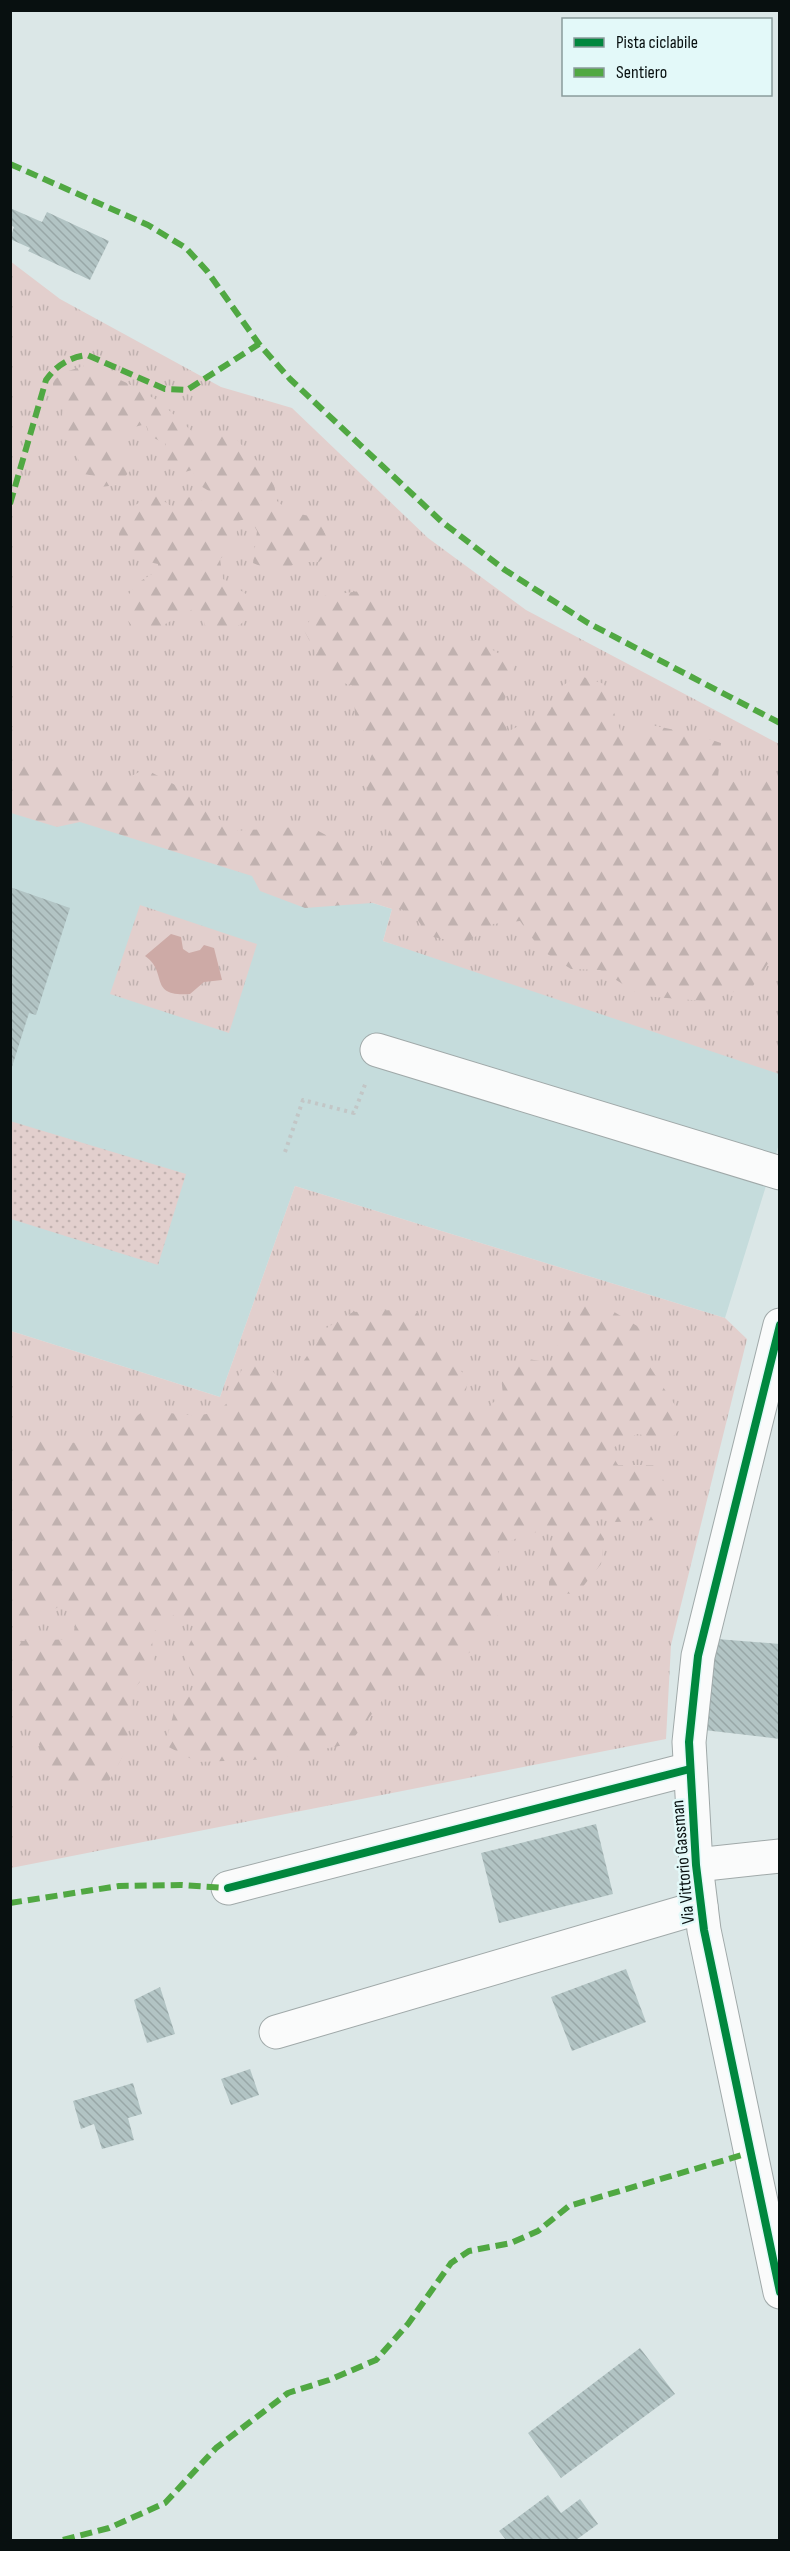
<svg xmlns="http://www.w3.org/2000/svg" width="790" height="2551" font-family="'Sofia Sans Condensed',sans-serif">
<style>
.built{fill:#c5dcdc}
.grass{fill:url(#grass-tufts)}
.forest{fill:url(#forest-firs)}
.garden{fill:url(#garden-dots)}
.water{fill:#cdaaa6}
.building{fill:url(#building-back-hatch)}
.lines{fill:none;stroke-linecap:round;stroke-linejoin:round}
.minor-casing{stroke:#a0a9a9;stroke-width:35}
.path{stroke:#c2c6c6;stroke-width:4;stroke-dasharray:3 4.5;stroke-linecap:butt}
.minor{stroke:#fafbfb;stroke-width:33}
.quiet{stroke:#50a842;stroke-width:6;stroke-dasharray:12 6;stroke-linecap:butt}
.cycleway-casing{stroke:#e3f9f9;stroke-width:11}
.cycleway{stroke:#00873e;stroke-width:8}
.labels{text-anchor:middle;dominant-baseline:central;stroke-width:5;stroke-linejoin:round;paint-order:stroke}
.street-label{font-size:18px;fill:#081010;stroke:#e3f9f9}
</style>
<defs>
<pattern id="grass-tufts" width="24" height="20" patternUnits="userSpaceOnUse" patternTransform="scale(1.5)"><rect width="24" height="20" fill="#e2cfcd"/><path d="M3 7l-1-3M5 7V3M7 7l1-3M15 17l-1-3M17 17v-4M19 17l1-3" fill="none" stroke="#c0b1af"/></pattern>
<pattern id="forest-firs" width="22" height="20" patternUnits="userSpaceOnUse" patternTransform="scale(1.5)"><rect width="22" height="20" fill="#e2cfcd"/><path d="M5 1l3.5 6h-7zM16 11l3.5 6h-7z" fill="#c0b1af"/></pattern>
<pattern id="garden-dots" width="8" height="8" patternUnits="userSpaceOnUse" patternTransform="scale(1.5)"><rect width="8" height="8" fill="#e2cfcd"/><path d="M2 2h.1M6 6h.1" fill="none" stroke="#c0b1af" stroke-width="1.8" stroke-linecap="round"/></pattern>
<pattern id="building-back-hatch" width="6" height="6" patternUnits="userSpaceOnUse" patternTransform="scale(1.5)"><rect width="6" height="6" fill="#b2c4c4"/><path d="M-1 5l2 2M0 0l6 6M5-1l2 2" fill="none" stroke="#98a7a7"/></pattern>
</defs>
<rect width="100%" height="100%" fill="#dbe7e7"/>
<polygon class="built" points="10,790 392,909 383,941 779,1064 779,1144 725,1318 295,1186 220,1397 11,1331"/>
<g class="grass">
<polygon points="10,261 60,299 221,387 292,408 428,538 526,610 779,744 779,1074 383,941 392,909 11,790"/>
<polygon points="140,905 257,944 229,1033 110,994"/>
<polygon points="295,1186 725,1318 747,1339 671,1645 666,1739 11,1868 11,1331 220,1397"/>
</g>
<g class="forest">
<path d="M87,365L127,383L160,402L197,436L216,434L237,440L273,478L277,501L290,512L319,518L331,549L319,562H298L279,573L253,563L257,531L250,518L238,521L235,546L220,559L223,579L246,594V620L226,635L206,628L199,606L154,630L132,626L122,612C129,589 136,582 158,571V564L132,558L119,545C118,512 128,507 156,495L172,507L189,497L203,501L209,491L199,485L192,470C176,475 171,472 161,458L166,444L150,436L146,424L115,432L109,444L121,453L130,471L118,485L100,487L95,476L84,474L78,461L77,445L62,435L61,420L65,402L53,395V381L65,372Z"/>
<polygon points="367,590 410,631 436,645 477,640 515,664 504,702 507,732 550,710 558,689 578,675 604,684 624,741 651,725 694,734 721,743 718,778 740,783 774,777 780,783 779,962 769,962 753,986 704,1001 642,996 600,970 571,969 541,950 520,921 493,924 465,944 429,936 414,915 385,902 305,908 260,891 252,876 80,822 57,827 11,813 11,727 15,728 28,768 55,765 78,777 120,782 145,769 179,787 234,831 309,826 382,865 394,813 376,811 363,779 375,746 355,719 354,686 329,679 304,630 324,596"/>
<path d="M576,1302L611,1310L642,1329L648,1364L686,1422L670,1440L637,1434L609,1450L618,1465H653L669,1488L658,1520L616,1522L588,1513L604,1539L601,1564L577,1594L549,1593V1560L556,1527L521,1536L498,1548L503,1607L479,1646L431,1678L397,1681L349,1744L274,1759L197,1762L165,1745L174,1712L197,1687L184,1655L198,1627L176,1613L151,1634L155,1664L133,1690L126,1750L108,1783L53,1785L27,1710L11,1704V1658L22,1641L73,1639L78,1602L58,1607L30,1625L11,1615V1440L81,1443L109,1438L147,1408C170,1413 202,1422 223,1407C238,1396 237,1353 260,1362C270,1365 279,1380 287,1386L325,1329L353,1312L414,1309L468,1380L462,1410L481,1412L503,1395L500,1366L528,1359L564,1365L557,1344Z"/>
</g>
<polygon class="garden" points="10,1121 186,1174 158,1265 11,1219"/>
<path class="water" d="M171,934L181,937L183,949L189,953L200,950L204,945L214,948L222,980L204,982L190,994C147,997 169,972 145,956Z"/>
<g class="building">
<polygon points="10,208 42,222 47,212 109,241 90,280 28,251 30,248 10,239 14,227 10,225"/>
<polygon points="10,887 70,908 36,1015 29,1013 11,1070"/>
<polygon points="717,1639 780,1644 780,1739 704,1730"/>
<polygon points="596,1824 613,1894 499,1923 481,1853"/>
<polygon points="626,1969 646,2022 572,2051 551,1997"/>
<polygon points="160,1987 175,2034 147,2043 134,2000"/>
<polygon points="250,2069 259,2095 231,2105 221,2079"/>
<polygon points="133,2083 142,2114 128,2118 134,2140 102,2149 94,2124 81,2129 73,2101"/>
<polygon points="640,2348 675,2394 561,2478 528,2433"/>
<polygon points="548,2495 561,2513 580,2499 598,2524 576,2540 506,2540 499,2531"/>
</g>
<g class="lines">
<g class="minor-casing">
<g id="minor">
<polyline points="377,1050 780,1173"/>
<polyline points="780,1325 698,1656 689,1742 696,1865 704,1930 780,2292"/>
<polyline points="696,1865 780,1856"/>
<polyline points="228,1888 690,1769"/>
<polyline points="276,2032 701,1907"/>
</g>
</g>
<polyline class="path" points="285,1152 303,1100 354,1113 366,1082"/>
<use href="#minor" class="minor"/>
<g class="quiet">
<polyline points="10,164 148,225 186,248 207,271 259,344 290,379 442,522 505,570 588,623 780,723"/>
<path d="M10,504L46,380C56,366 69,357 87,355L165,389L187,390L259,344"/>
<polyline points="10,1903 119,1886 181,1885 228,1888"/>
<polyline points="63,2540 109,2528 165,2503 216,2448 288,2393 329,2380 376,2360 408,2324 451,2263 469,2251 511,2243 538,2231 569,2206 749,2153"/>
</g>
<g class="cycleway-casing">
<g id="cycleway">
<polyline points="780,1325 698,1656 689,1742 696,1865 704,1930 780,2292"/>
<polyline points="228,1888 690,1769"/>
</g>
</g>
<use href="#cycleway" class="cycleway"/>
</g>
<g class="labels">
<g class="street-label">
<text transform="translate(683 1862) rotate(-95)">Via Vittorio Gassman</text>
</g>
</g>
<rect width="790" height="2551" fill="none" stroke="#081010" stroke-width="24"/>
<rect x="562" y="18" width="210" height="78" fill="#e3f9f9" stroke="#8b9c9c" stroke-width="1.5"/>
<rect x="574" y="38" width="30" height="9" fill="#00873e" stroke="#8b9c9c" stroke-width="1.5"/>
<text x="616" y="48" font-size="18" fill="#081010">Pista ciclabile</text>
<rect x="574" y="68" width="30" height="9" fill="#50a842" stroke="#8b9c9c" stroke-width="1.5"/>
<text x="616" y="78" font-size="18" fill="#081010">Sentiero</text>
</svg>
